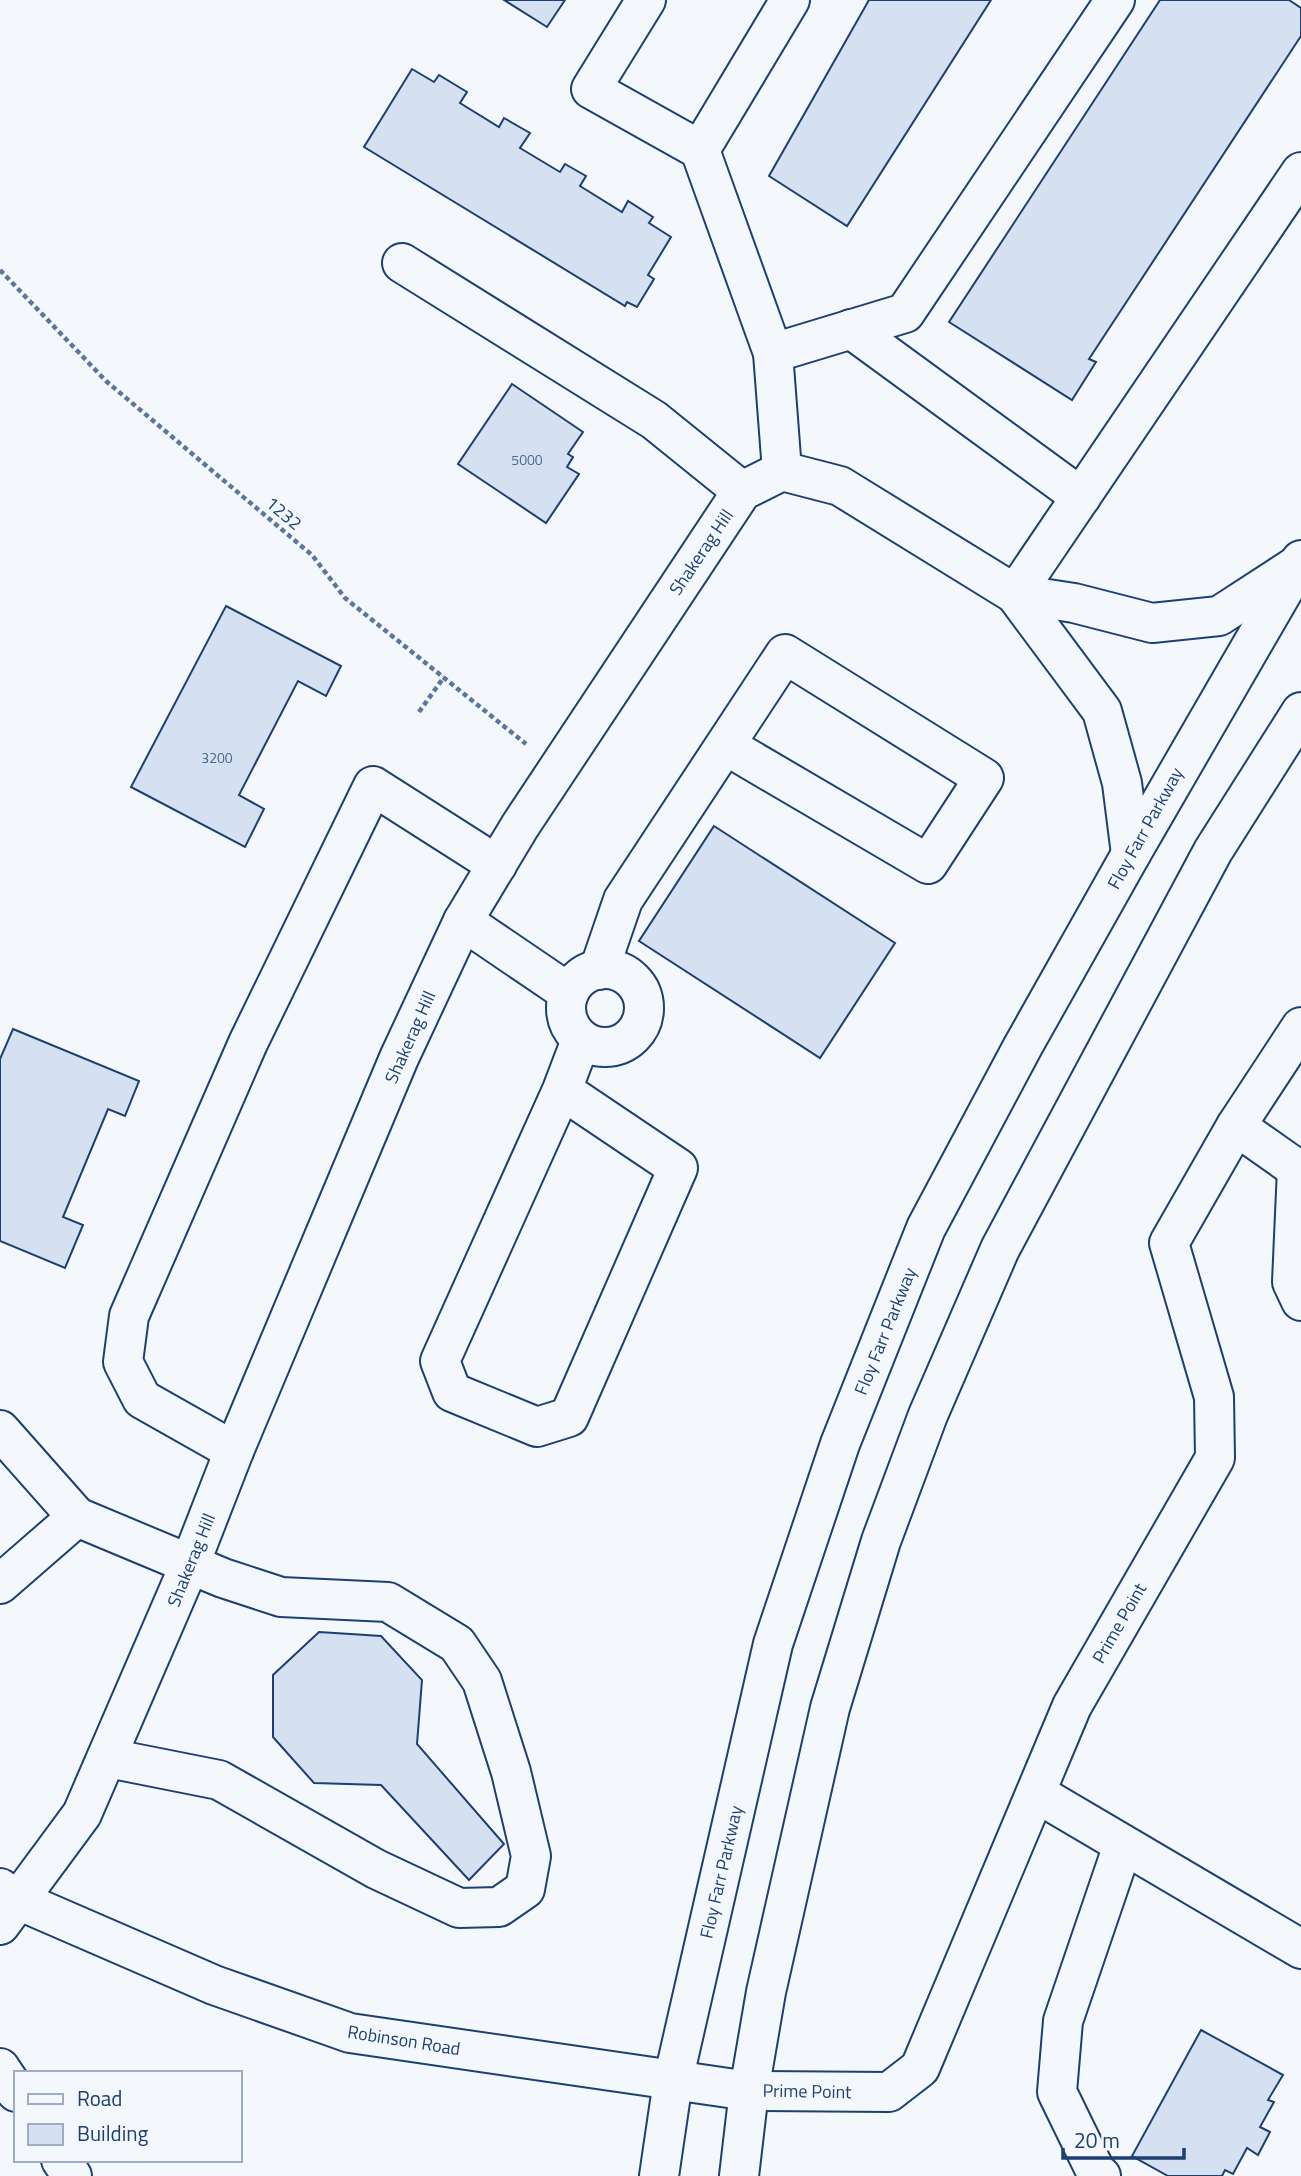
<svg xmlns="http://www.w3.org/2000/svg" width="1301" height="2176" font-family="'Titillium Web',sans-serif">
<style>
.building{fill:#d5e0f0;stroke:#1d3f73;stroke-width:2}
.lines{fill:none;stroke-linecap:round;stroke-linejoin:round}
.minor-casing{stroke:#1d3f73;stroke-width:42}
.major-casing{stroke:#1d3f73;stroke-width:42}
.path{stroke:#5e769c;stroke-width:4.5;stroke-dasharray:5 3.5;stroke-linecap:butt}
.minor{stroke:#f4f7fb;stroke-width:38}
.major{stroke:#f4f7fb;stroke-width:38}
.labels{text-anchor:middle;dominant-baseline:central;stroke-width:5;stroke-linejoin:round;paint-order:stroke}
.number-label{font-size:14px;fill:#4b6792}
.street-label{font-size:18px;fill:#1d3f73;stroke:#f4f7fb}
</style>
<rect width="100%" height="100%" fill="#f4f7fb"/>
<g class="building">
<polygon points="504,0 565,0 547,27"/>
<polygon points="869,0 991,0 847,226 769,176"/>
<polygon points="1160,0 1289,0 1301,8 1301,36 1089,359 1096,362 1072,400 949,322"/>
<polygon points="412,69 434,82 439,75 467,92 460,103 499,127 504,118 530,133 520,148 560,172 565,164 586,176 580,186 622,212 628,201 653,217 649,223 671,237 648,275 654,279 637,307 627,302 625,306 364,147"/>
<polygon points="512,384 583,432 568,454 573,457 567,467 579,474 546,523 458,464"/>
<polygon points="226,606 341,666 326,696 298,681 239,795 264,809 245,847 131,787"/>
<polygon points="714,826 895,943 820,1058 639,941"/>
<polygon points="13,1029 139,1081 125,1116 108,1109 63,1217 83,1225 65,1268 0,1241 0,1059"/>
<polygon points="319,1632 381,1636 422,1680 417,1744 504,1844 469,1880 381,1785 314,1783 273,1737 273,1675"/>
<polygon points="1201,2030 1283,2075 1268,2100 1274,2102 1260,2127 1270,2132 1258,2155 1247,2148 1233,2174 1225,2170 1222,2176 1168,2176 1132,2156"/>
</g>
<g class="lines">
<g class="minor-casing">
<g id="minor">
<polyline points="646,0 591,89 700,150 773,353"/>
<polyline points="700,150 790,0"/>
<polyline points="402,263 654,420 742,491"/>
<polyline points="851,329 1081,497"/>
<polyline points="782,471 773,353 905,313 1115,0"/>
<polyline points="1015,594 1301,172"/>
<polyline points="1015,594 1074,603 1152,623 1219,616 1299,564"/>
<polyline points="463,921 569,993"/>
<circle cx="605" cy="1008" r="39"/>
<polyline points="599,970 623,900 785,654 984,778 928,864 725,745"/>
<polyline points="562,1090 678,1168 569,1417 537,1427 452,1392 440,1361 562,1090 581,1040"/>
<polyline points="1236,1126 1297,1169 1301,1167"/>
<polyline points="1297,1169 1292,1282 1301,1301"/>
<polyline points="0,1430 77,1517 223,1578 281,1597 388,1602 457,1644 482,1681 511,1772 531,1856 525,1889 499,1907 459,1908 376,1869 219,1780 108,1758"/>
<polyline points="234,1451 142,1399 123,1362 129,1316 248,1043 373,786 497,865"/>
<polyline points="0,1584 77,1517"/>
<polyline points="1036,1793 1301,1949"/>
<polyline points="0,1888 18,1900 214,1985 350,2033 749,2091 889,2092 920,2068 1072,1706 1215,1458 1214,1397 1169,1243 1236,1126 1301,1027"/>
<polyline points="0,1925 82,1814 190,1564 234,1451 399,1058 463,921 520,826 742,491 782,471 840,486 1015,594 1102,711 1122,783 1131,854"/>
<polyline points="0,2068 16,2092"/>
<polyline points="61,2160 72,2176"/>
<polyline points="1101,2176 1096,2172 1057,2092 1063,2021 1123,1845"/>
</g>
</g>
<g class="major-casing">
<g id="major">
<polyline points="659,2176 673,2081 773,1644 840,1444 926,1228 1023,1046 1131,854 1301,560"/>
<polyline points="739,2176 749,2091 766,1992 830,1708 881,1541 928,1415 1000,1249 1213,851 1301,712"/>
</g>
</g>
<g class="path">
<polyline points="0,270 106,381 312,555 345,598 526,744"/>
<polyline points="419,712 444,677"/>
</g>
<use href="#minor" class="minor"/>
<use href="#major" class="major"/>
</g>
<g class="labels">
<g class="number-label">
<text x="527" y="459">5000</text>
<text x="217" y="757">3200</text>
</g>
<g class="street-label">
<text transform="translate(284 513) rotate(40)">1232</text>
<text transform="translate(701 552) rotate(-56)">Shakerag Hill</text>
<text transform="translate(1145 828) rotate(-61)">Floy Farr Parkway</text>
<text transform="translate(410 1037) rotate(-66)">Shakerag Hill</text>
<text transform="translate(885 1331) rotate(-68)">Floy Farr Parkway</text>
<text transform="translate(191 1560) rotate(-68)">Shakerag Hill</text>
<text transform="translate(1119 1623) rotate(-60)">Prime Point</text>
<text transform="translate(721 1872) rotate(-77)">Floy Farr Parkway</text>
<text transform="translate(404 2040) rotate(9)">Robinson Road</text>
<text transform="translate(807 2091) rotate(1)">Prime Point</text>
</g>
</g>
<rect x="14" y="2071" width="228" height="91" fill="#f4f7fb" stroke="#9eadc5" stroke-width="2"/>
<rect x="28" y="2094" width="35" height="10" fill="#f4f7fb" stroke="#9eadc5" stroke-width="2"/>
<text x="77" y="2106" font-size="21" fill="#1d3f73">Road</text>
<rect x="28" y="2124" width="35" height="21" fill="#d5e0f0" stroke="#9eadc5" stroke-width="2"/>
<text x="77" y="2141" font-size="21" fill="#1d3f73">Building</text>
<path d="M1063 2148v10h121v-10" fill="none" stroke="#1d3f73" stroke-width="3.5"/>
<text x="1074" y="2148" font-size="21" fill="#1d3f73" stroke="#f4f7fb" stroke-width="5" paint-order="stroke">20 m</text>
</svg>
